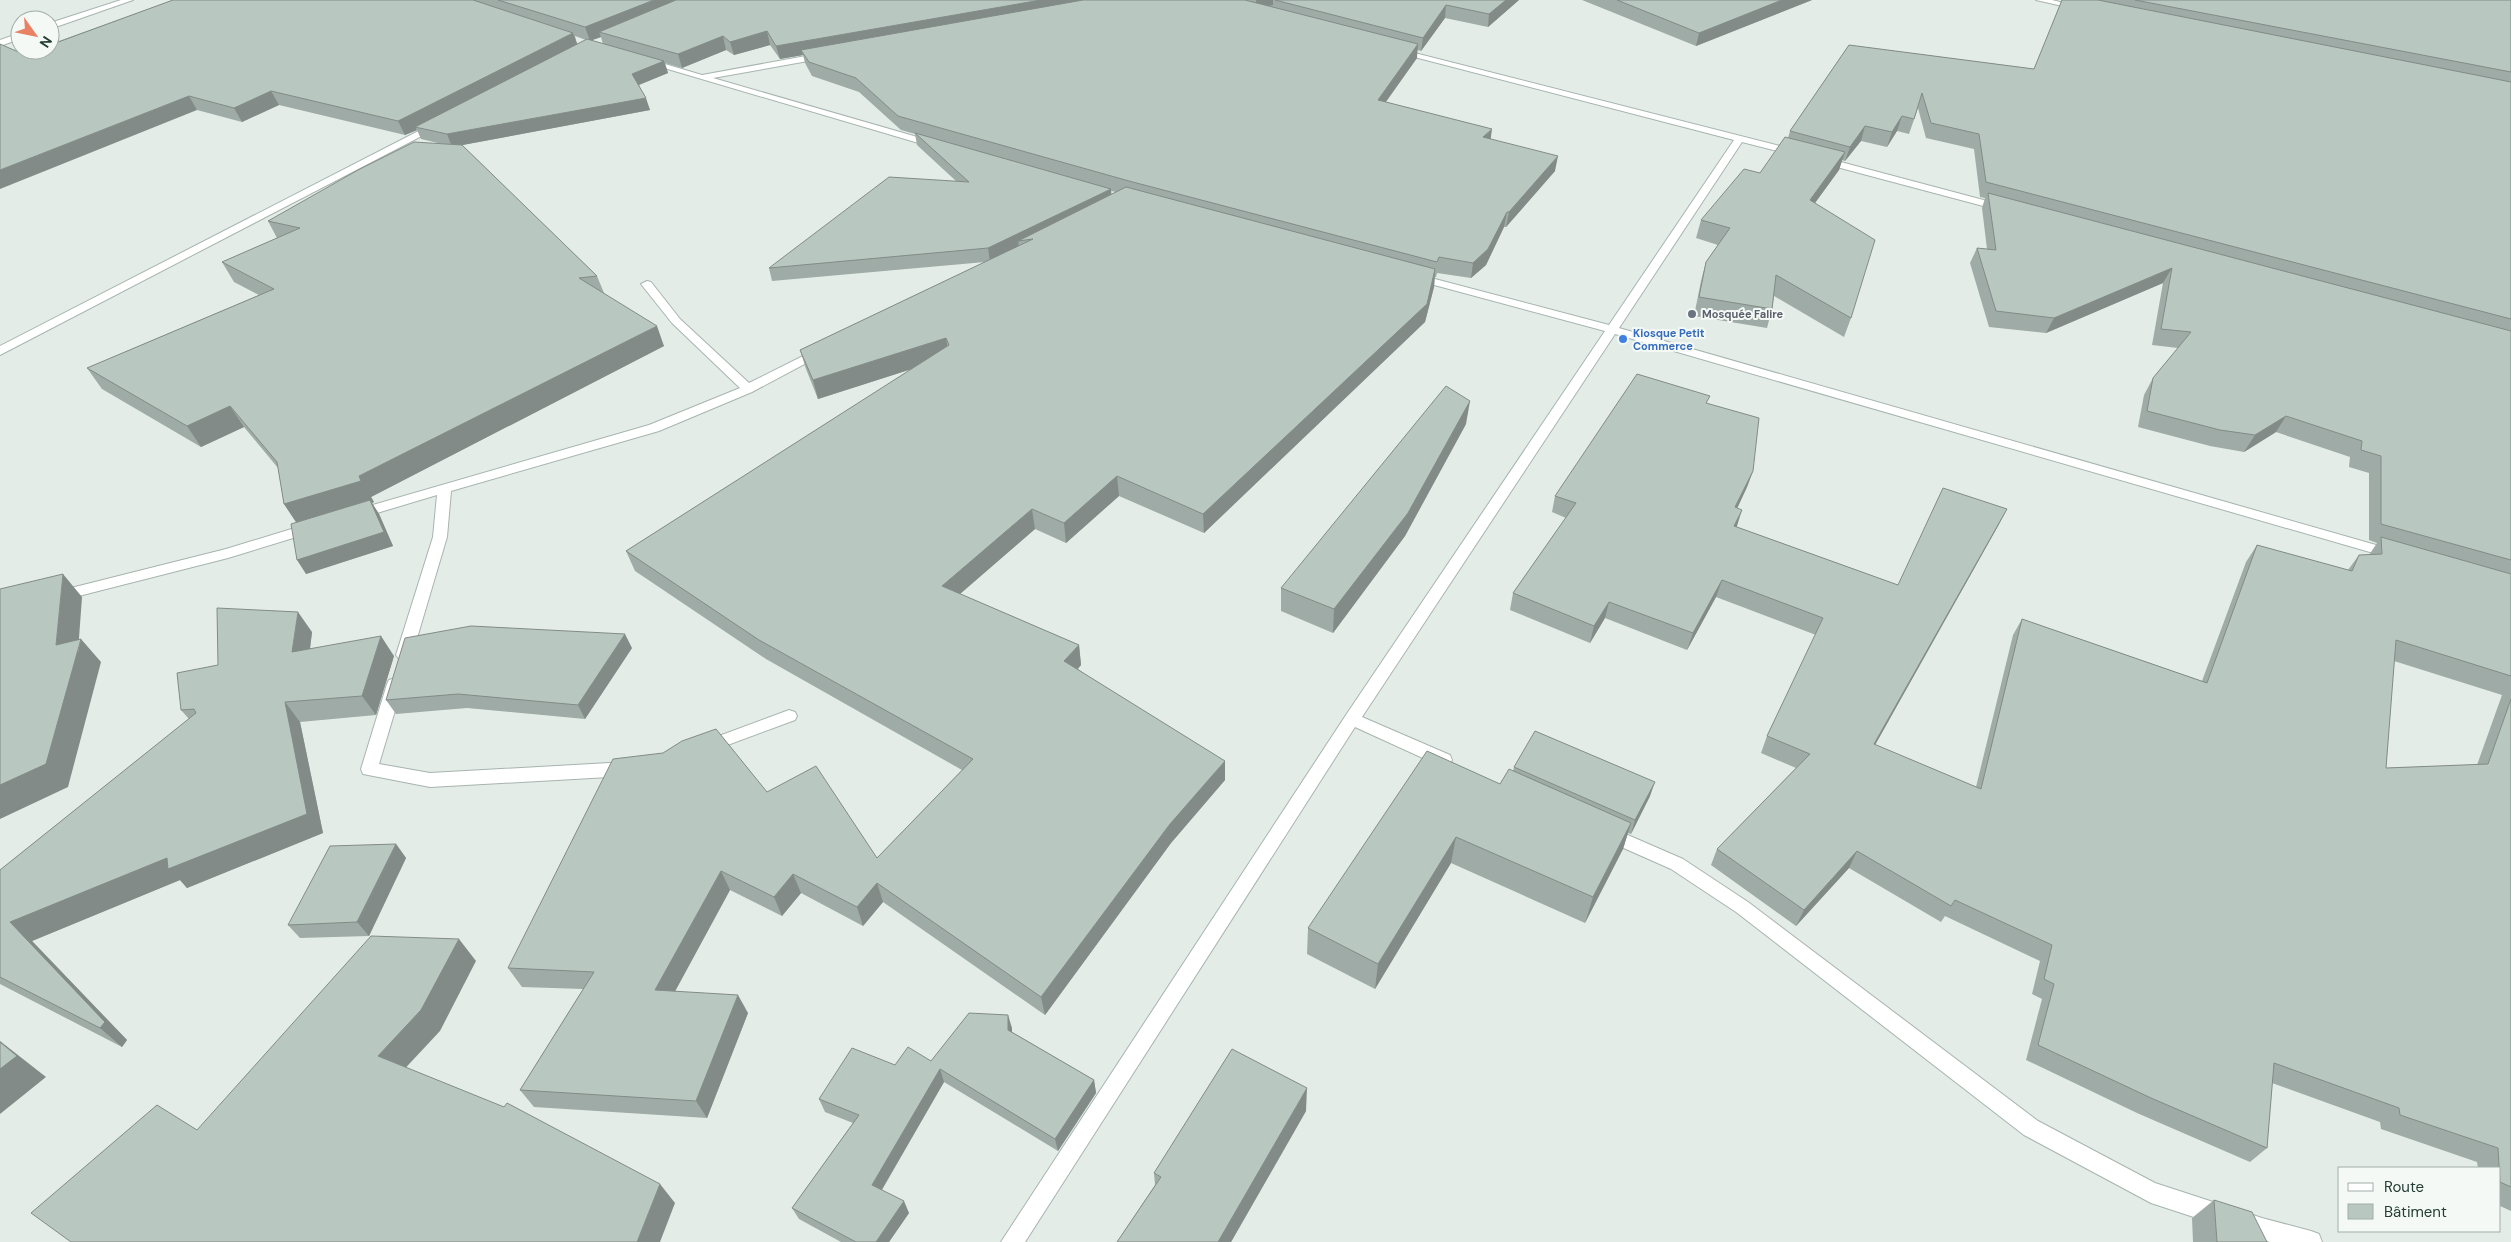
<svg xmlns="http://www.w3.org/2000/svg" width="2511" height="1242" font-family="'DM Sans',sans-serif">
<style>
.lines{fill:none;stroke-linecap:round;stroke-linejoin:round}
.minor-casing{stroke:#a7b4af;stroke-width:2}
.minor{fill:#fff;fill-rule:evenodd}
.wall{fill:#9faba6;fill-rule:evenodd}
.shaded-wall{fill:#828b87}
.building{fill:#b9c7c1;stroke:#828b87}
.worship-dot{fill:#6b7280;stroke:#f4f9f6;stroke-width:2}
.shop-dot{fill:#3f7fe0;stroke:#f4f9f6;stroke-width:2}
.labels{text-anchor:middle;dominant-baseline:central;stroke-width:4;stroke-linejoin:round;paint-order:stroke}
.far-worship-label{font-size:11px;font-weight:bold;fill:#5b616d;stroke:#f4f9f6;text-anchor:start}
.far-shop-label{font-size:11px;font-weight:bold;fill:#366cbe;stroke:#f4f9f6;text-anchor:start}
</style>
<rect width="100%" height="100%" fill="#e4ece8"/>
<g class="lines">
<g class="minor-casing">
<g id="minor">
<polygon points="121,0 133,0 50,29 50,23"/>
<polygon points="2036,0 2052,0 2084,8 2080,10"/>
<polygon points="20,33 20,39 0,46 0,40"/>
<polygon points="1395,48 1800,151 1802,153 1797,156 1742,142 1619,328 2397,551 2399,554 2392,559 2387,557 1615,334 1362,717 1450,755 1452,760 1450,765 1444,766 1438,765 1355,727 1025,1242 1001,1242 1346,715 1605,331 1412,279 1410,277 1416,274 1609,325 1734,140 1395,52"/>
<polygon points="822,53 825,54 825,58 713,78 938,143 938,147 932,147 644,62 648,59 702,75"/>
<polygon points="436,122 441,125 439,127 0,355 0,346"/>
<polygon points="1822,157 2006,206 2007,208 2002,211 1818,162 1818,158"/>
<polygon points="647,281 651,282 680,319 749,383 817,349 821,348 827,352 752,392 659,431 451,491 447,537 412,655 409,659 399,659 396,655 433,537 437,495 357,519 352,517 350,514 352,511 649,425 740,388 672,323 641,284"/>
<polygon points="311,523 316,525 318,528 316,531 228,558 59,601 52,596 59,591 226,549"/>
<polygon points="395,678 401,680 403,684 379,764 430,773 627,762 633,764 635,769 633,774 627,776 430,787 363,774 361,769 387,684 389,680"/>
<polygon points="789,710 795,712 797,716 795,720 706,753 700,751 698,747 700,743"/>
<polygon points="1607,826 1683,859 1748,902 2038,1121 2155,1183 2262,1218 2311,1231 2319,1234 2322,1242 2270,1242 2151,1203 2024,1135 1736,912 1671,869 1601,838 1598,833 1601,828"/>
</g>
</g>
<use href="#minor" class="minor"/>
</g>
<g class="wall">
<path d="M173,0H1519L1488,27L1445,18L1421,51L1417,50V58L1386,102L1491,139L1555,171L1506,227H1504L1486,265L1471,278L1437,273L1436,277H1435L1434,287L1425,322L1204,533L1119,496L1066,543L1035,529L960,594L1079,645L1081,665L1078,669L1225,780L1171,843L1045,1015L883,902L863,926L801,893L782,916L730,890L675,991L748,1013L707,1118L534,1107L520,1090L583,989L522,987L508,968L767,792L877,858L962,770L766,659L635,571L626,551L912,369L818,399L806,369L800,350L985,262L772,281L769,268L956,181L917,145L915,134L901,130L859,92L812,76L805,63L803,55L780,59L770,45L734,55L726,50L682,68L665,63L668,73L639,85L650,110L462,145L597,276L604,293L664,346L371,497L374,502L372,503L379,514L393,546L306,574L296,522L284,504L278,468L244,427L201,447L102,389L87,368L259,295L234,282L222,262L277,238L268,221L438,143L421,139L417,130L405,135L279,105L242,122L197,110L23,54ZM575,36L586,40L577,44ZM601,37L603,44L591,40ZM1111,191L1116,192L1111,194Z"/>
<polygon points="1582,0 1812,0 1696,46"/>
<path d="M2062,0H2511V1211L2500,1206V1168H2478L2477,1162L2381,1129L2380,1122L2272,1083L2267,1148L2250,1162L2137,1113L2026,1060L2042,999L2032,994L2040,961L1945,916L1941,922L1849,868L1796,926L1711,865L1717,849L1796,768L1761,753L1767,736L1816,635L1716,597L1687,650L1605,618L1590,643L1510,610L1513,593L1566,518L1552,512L1555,496L1708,404L1753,471L1747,487L1737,508V527L1898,585L2007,509L1998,526L1875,745L1976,787L2013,635L2022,619L2202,681L2246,562L2257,545L2348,570L2359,555H2369L2377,543L2369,540V473L2349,467L2350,457L2276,432L2244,452L2210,446L2138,427L2144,395L2153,378L2178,348L2152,345L2163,283L2046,333L1989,327L1970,263L1977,248L1987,249L1982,208L1985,198L1980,197L1974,149L1926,138L1918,108L1909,134L1897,131L1887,147L1861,141L1845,161L1842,160L1839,170L1815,203L1851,318L1844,337L1774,296L1772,309L1767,328L1694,316L1701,281L1706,262L1718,245L1696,238L1701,220L1760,173L1788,138L1790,131L1849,45L2034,69ZM2394,661L2502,695L2477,765L2386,768Z"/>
<polygon points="1466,424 1405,536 1333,633 1281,611 1281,588"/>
<polygon points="312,632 310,649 394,656 376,715 300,722 323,833 187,888 180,880 32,941 127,1040 122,1047 0,984 0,870 189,719 181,710 218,665"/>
<polygon points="632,648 585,719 467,708 396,714 386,700"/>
<polygon points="1514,767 1650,796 1631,834 1628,833 1623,849 1585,923 1451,863 1375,989 1307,954 1308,928 1500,784 1513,771"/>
<polygon points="396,844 406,858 369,936 300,938 288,925"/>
<polygon points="1012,1028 1012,1032 1094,1080 1096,1093 1058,1151 944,1082 882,1190 909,1213 889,1242 841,1242 799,1219 792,1208 853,1123 825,1112 819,1099 931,1061"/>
<polygon points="1306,1111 1231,1242 1117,1242 1155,1185 1154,1173"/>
<polygon points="2214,1200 2267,1242 2193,1242 2192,1218"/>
</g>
<g class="shaded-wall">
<polygon points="654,0 690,0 599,32 601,37 590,41 585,27"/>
<polygon points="1041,0 1118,0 801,50 803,55 780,59 776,46"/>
<polygon points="1256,0 1273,0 1273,5 1256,8"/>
<polygon points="1506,0 1519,0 1488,27 1489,14"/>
<polygon points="1782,0 1812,0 1696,46 1699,33"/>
<polygon points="1446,5 1445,18 1421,51 1423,38"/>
<polygon points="767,31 770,45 734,55 730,42"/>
<polygon points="573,33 578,46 415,127 417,130 405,135 398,121"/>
<polygon points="723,36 726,50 682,68 678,54"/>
<polygon points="1418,44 1417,58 1377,114 1378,100"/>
<polygon points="664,61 668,73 636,86 632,74"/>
<polygon points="271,91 279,105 242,122 234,108"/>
<polygon points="189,96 197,110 0,189 0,170"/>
<polygon points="646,98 650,110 452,147 447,134"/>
<polygon points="1902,116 1897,131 1887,147 1892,132"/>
<polygon points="1865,126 1861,141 1845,161 1850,147"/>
<polygon points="1492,129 1490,144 1483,137"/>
<polygon points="1845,152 1839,170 1804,218 1810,200"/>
<polygon points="1558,156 1555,171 1506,227 1509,212"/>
<polygon points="1111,189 1112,201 1033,239 1018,241 1019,248 990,262 988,248"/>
<polygon points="1507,212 1504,227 1486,265 1471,278 1473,263"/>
<polygon points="2172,268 2163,283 2046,333 2054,318"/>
<polygon points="1435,269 1434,287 1425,322 1204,533 1203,514"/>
<polygon points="657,326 664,346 371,497 374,502 372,503 379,514 393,546 306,574 297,560 298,525 284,504 359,476"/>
<polygon points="946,338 949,357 818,399 813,380"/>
<polygon points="1470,401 1466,424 1405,536 1333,633 1334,609"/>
<polygon points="230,406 244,427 201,447 187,426"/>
<polygon points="2286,416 2276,432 2244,452 2255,435"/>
<polygon points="1753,471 1747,487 1730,524 1735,507"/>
<polygon points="1117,476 1119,496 1066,543 1064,523"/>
<polygon points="1032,509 1035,529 946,606 942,586"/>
<polygon points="2007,509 1998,526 1866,761 1874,744"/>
<polygon points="1742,510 1737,526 1729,543 1734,526"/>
<polygon points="63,574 82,597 78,652 81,639 101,662 68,787 0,819 0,785 56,645"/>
<polygon points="1722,580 1716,597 1687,650 1693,633"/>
<polygon points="1609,602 1605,618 1590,643 1594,626"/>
<polygon points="298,612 312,632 307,672 292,652"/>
<polygon points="625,634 632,648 585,719 578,705"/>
<polygon points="381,636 394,656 376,715 362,696"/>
<polygon points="1079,645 1081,665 1067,680 1064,661"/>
<polygon points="285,702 300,722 323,833 187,888 180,880 32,941 127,1040 122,1047 100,1028 10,922"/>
<polygon points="1225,761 1225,780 1171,843 1045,1015 1041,997 1170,824"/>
<polygon points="1655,782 1650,796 1631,834 1635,820"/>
<polygon points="1631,823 1623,849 1585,923 1593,897"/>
<polygon points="1456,837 1451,863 1375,989 1378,964"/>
<polygon points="396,844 406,858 369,936 357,922"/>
<polygon points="1857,851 1849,868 1796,926 1804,910"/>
<polygon points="721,871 730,890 666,1008 655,990"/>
<polygon points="793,874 801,893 782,916 774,897"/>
<polygon points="877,883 883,902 863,926 857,907"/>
<polygon points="459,939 476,961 440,1031 397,1077 378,1056"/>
<polygon points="738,995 748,1013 707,1118 696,1101"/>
<polygon points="1008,1015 1012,1028 1012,1043 1008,1030"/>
<polygon points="0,1041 46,1077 0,1114"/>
<polygon points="940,1069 944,1082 878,1196 872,1185"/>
<polygon points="1094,1080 1096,1093 1058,1151 1055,1139"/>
<polygon points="1307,1088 1306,1111 1231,1242 1218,1242"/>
<polygon points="660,1184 675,1203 660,1242 637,1242"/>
<polygon points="904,1201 909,1213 889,1242 876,1242"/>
</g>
<g class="building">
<polygon points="173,0 473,0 573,33 398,121 271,91 234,108 189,96 0,170 0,44 23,54 35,50 50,50 50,45"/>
<polygon points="498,0 654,0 585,27"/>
<polygon points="676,0 1041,0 776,46 767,31 730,42 723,36 678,54 599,32"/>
<polygon points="1083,0 1245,0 1418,44 1378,100 1492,129 1483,137 1558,156 1509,212 1507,212 1488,249 1473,263 1439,257 1437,262 1129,181 898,116 856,78 809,62 801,50"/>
<polygon points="1275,0 1506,0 1489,14 1446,5 1423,38"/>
<polygon points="1617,0 1782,0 1699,33"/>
<polygon points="2062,0 2098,0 2511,82 2511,319 1986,182 1979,134 1931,123 1922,93 1914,119 1902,116 1892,132 1865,126 1850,147 1790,131 1849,45 2034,69"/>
<polygon points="2135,0 2511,0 2511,72"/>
<polygon points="587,39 664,61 632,74 646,98 447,134 415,127"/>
<polygon points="915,133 1111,189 988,248 769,268 889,177 969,182"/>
<polygon points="1785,137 1845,152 1810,200 1875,240 1851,318 1776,275 1772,309 1699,297 1706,262 1730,228 1701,220 1744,169 1760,173"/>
<polygon points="414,142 462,145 597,276 579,278 657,326 359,476 361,481 284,504 277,462 230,406 187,426 87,368 274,289 222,262 300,228 268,221 358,170"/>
<polygon points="1126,187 1435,269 1427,304 1203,514 1117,476 1064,523 1032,509 942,586 1079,645 1064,661 1225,761 1170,824 1041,997 877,883 857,907 793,874 774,897 721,871 655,990 738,995 696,1101 520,1090 594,972 508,968 613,759 663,753 682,741 716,729 767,792 816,766 877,858 973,759 759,640 626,551 949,345 946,338 813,380 800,350 1033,239 1018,241"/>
<polygon points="1988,193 2511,331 2511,560 2381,524 2381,456 2361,450 2362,441 2286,416 2255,435 2220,430 2147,411 2153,378 2191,332 2161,329 2172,268 2054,318 1996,311 1977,248 1996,250"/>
<polygon points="1637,374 1710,396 1706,403 1759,418 1753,471 1735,507 1742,510 1734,526 1898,585 1943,488 2007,509 1874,744 1981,789 2022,619 2207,683 2257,545 2352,571 2359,555 2382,554 2381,537 2511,574 2511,676 2396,640 2386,768 2488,764 2511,699 2511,1187 2500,1182 2498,1148 2400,1115 2399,1108 2274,1063 2267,1148 2151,1098 2038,1045 2054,984 2044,979 2052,945 1955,900 1951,906 1857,851 1804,910 1717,849 1810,754 1767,736 1823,618 1722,580 1693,633 1609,602 1594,626 1513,593 1576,503 1555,496"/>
<polygon points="1446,386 1470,401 1408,513 1334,609 1281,588"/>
<polygon points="370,500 384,532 297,560 291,524"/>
<polygon points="63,574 56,645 81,639 46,764 0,785 0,589"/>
<polygon points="217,608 298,612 292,652 381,636 362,696 285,702 307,814 168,869 167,858 10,922 105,1022 100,1028 0,977 0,870 196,713 194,709 181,710 177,673 218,665"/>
<polygon points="471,626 625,634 578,705 458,694 386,700 405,638"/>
<polygon points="1535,731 1655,782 1635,820 1514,767"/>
<polygon points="1427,751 1500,784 1509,769 1631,823 1593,897 1456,837 1378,964 1308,928"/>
<polygon points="396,844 357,922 288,925 330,846"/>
<polygon points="371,936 459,939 421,1010 378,1056 504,1107 507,1103 660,1184 637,1242 71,1242 31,1213 157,1105 197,1130"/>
<polygon points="969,1013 1008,1015 1008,1030 1094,1080 1055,1139 940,1069 872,1185 904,1201 876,1242 856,1242 792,1208 859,1115 819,1099 852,1048 895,1065 908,1047 931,1061"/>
<polygon points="0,1042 17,1056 0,1069"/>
<polygon points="1232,1049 1307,1088 1218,1242 1117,1242 1161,1177 1154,1173"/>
<polygon points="2214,1200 2252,1212 2267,1242 2217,1242"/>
</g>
<circle class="worship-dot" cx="1692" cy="314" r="5"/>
<circle class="shop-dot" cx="1623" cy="339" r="5"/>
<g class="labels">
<g class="far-worship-label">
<text x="1702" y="314">Mosquée Falire</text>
</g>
<g class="far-shop-label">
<text x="1633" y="333">Kiosque Petit<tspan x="1633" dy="13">Commerce</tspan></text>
</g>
</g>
<rect x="2338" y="1167" width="162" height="65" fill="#f4f9f6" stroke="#a1aea9"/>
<rect x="2348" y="1183" width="25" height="8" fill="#ffffff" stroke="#a1aea9"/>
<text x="2384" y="1192" font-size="15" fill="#243d35">Route</text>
<rect x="2348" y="1204" width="25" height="15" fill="#b9c7c1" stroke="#a1aea9"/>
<text x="2384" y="1217" font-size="15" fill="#243d35">Bâtiment</text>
<g transform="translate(35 35) rotate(123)"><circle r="24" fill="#f4f9f6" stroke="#a1aea9"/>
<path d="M0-4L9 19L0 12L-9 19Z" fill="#e98265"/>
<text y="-8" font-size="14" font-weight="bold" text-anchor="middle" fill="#243d35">N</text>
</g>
</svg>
